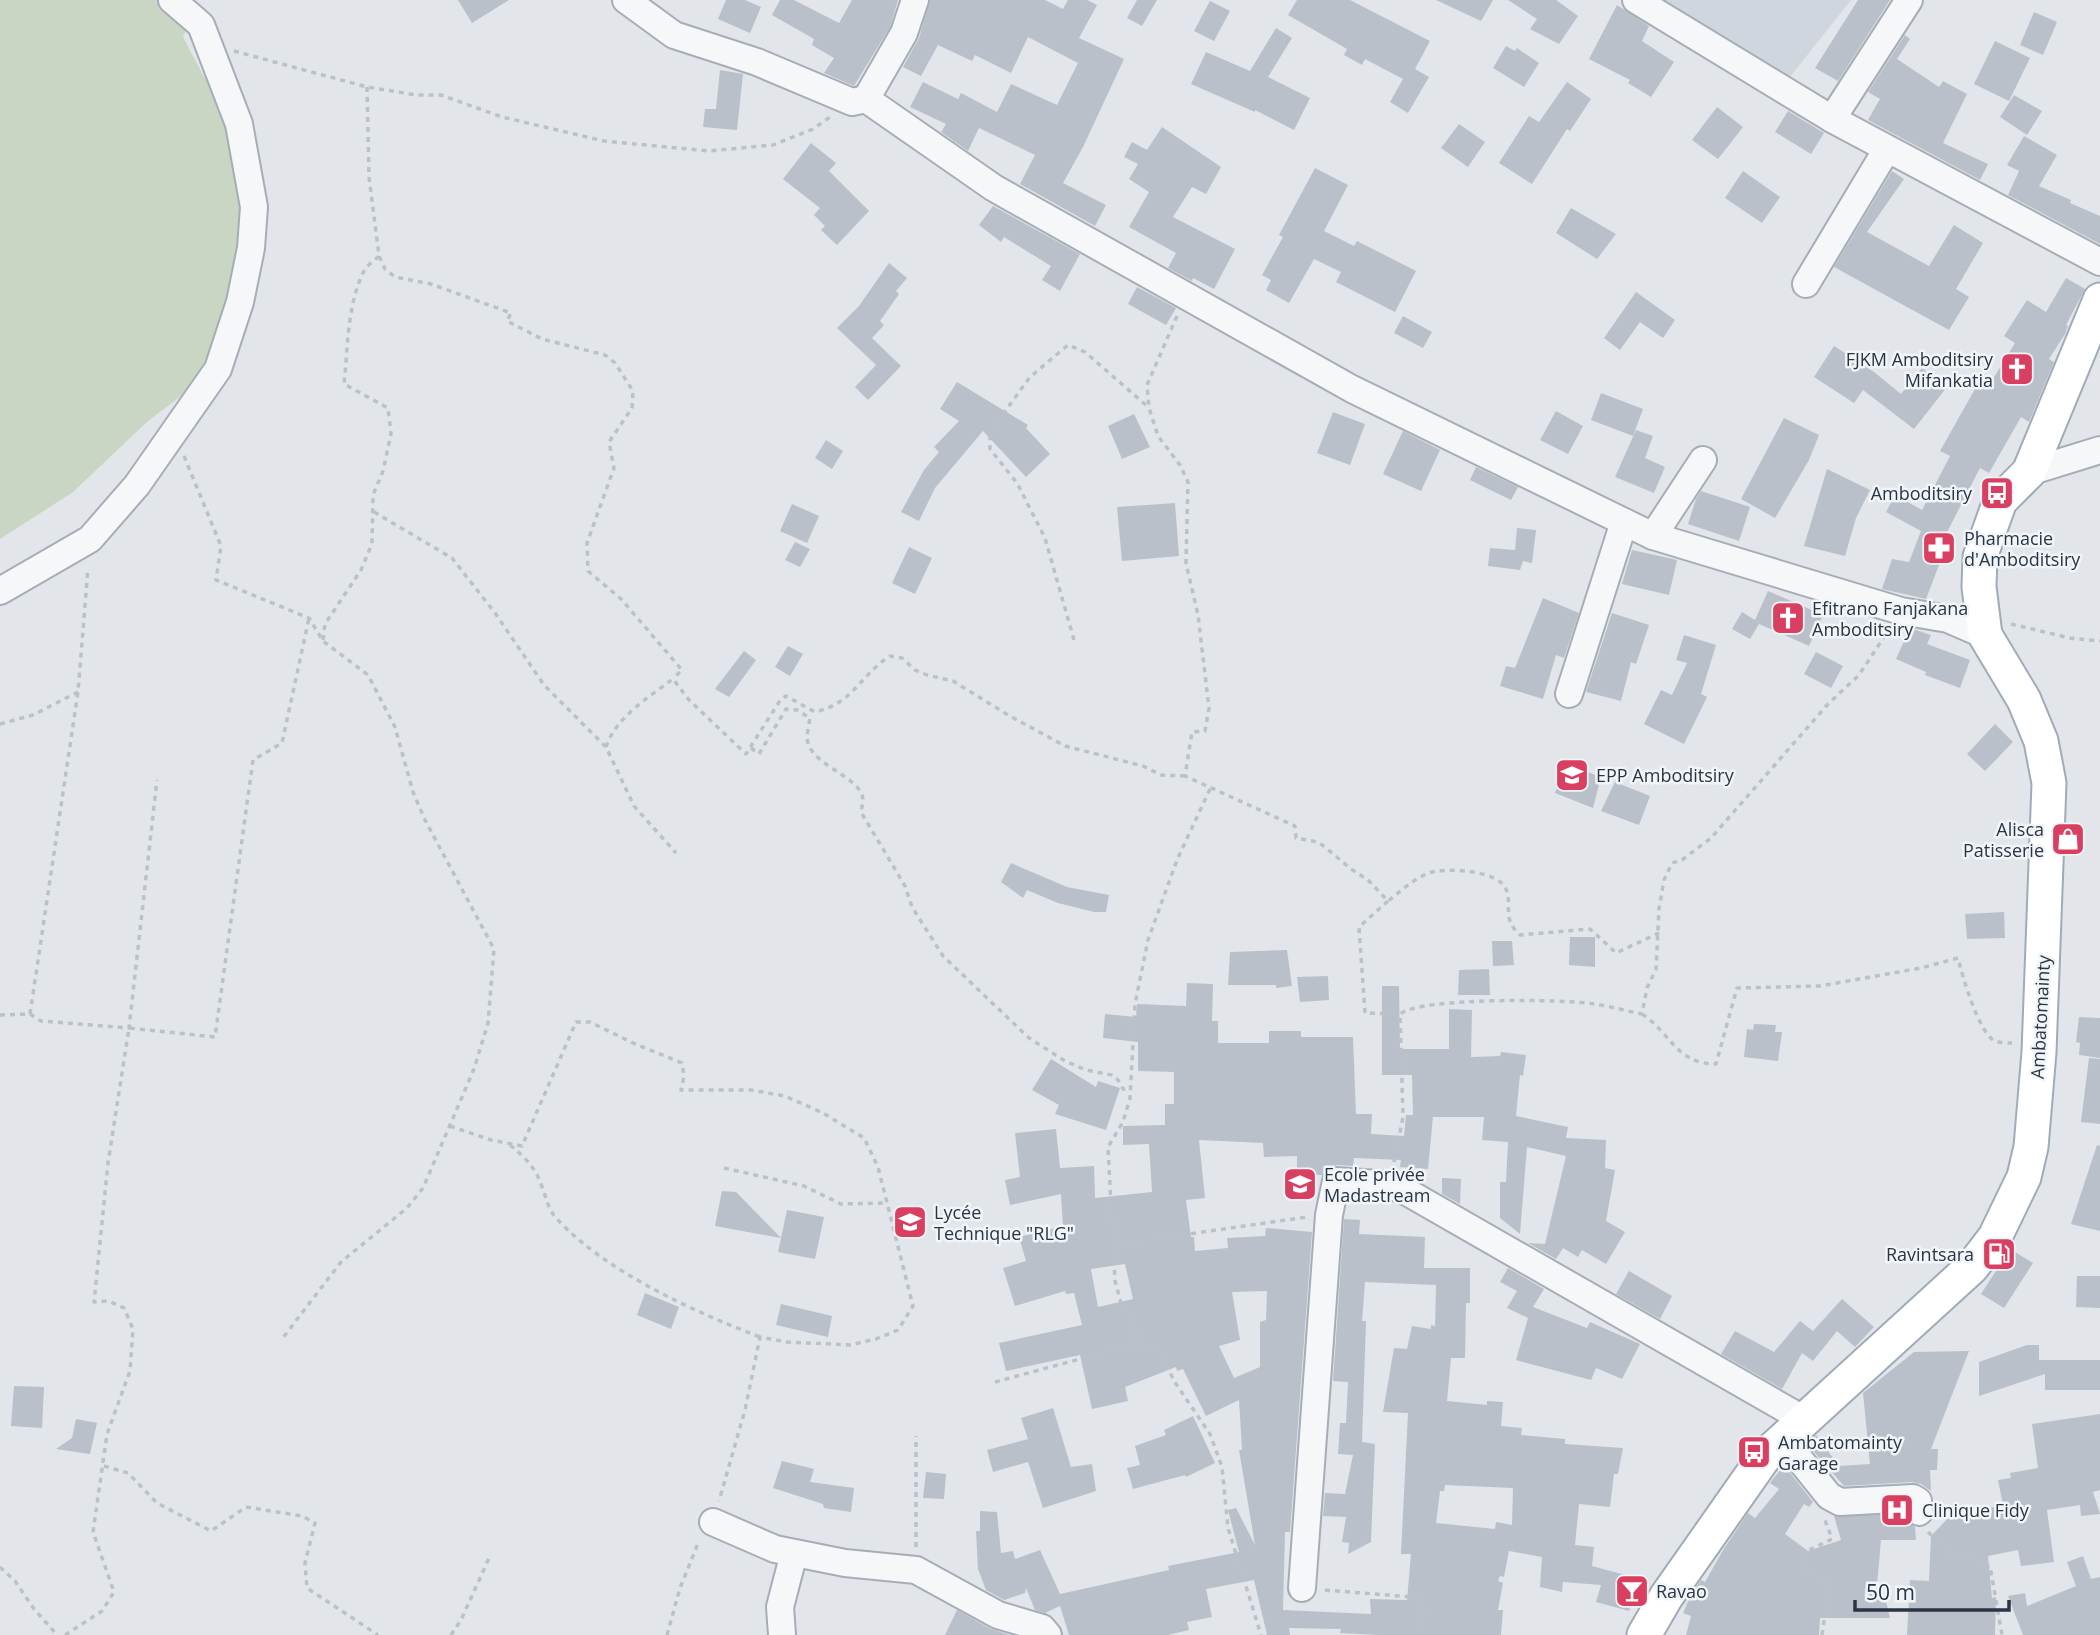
<svg xmlns="http://www.w3.org/2000/svg" width="2100" height="1635" font-family="'Open Sans',sans-serif">
<style>
.built{fill:#d0d6de}
.green{fill:#c9d6c3}
.building{fill:#b9c0ca;fill-rule:evenodd}
.lines{fill:none;stroke-linecap:round;stroke-linejoin:round}
.minor-casing{stroke:#a7adb6;stroke-width:30}
.major-casing{stroke:#a0abb8;stroke-width:37}
.path{stroke:#bcc1c7;stroke-width:3.5;stroke-dasharray:5 5;stroke-linecap:butt}
.minor{stroke:#f5f7f9;stroke-width:26}
.major{stroke:#fff;stroke-width:33}
.labels{text-anchor:middle;dominant-baseline:central;stroke-width:5;stroke-linejoin:round;paint-order:stroke}
.poi-label{font-size:18px;fill:#293545;stroke:#f2f5f8;text-anchor:start}
.street-label{font-size:18px;fill:#293545;stroke:#f2f5f8}
</style>
<rect width="100%" height="100%" fill="#e2e6eb"/>
<polygon class="built" points="1661,0 1851,0 1786,82"/>
<polygon class="green" points="0,0 161,0 188,26 183,37 203,75 211,86 224,87 247,232 215,361 193,387 148,421 73,492 0,539"/>
<g class="building">
<polygon points="458,0 509,0 472,23"/>
<polygon points="726,0 745,0 761,7 750,33 718,19"/>
<polygon points="780,0 794,0 839,23 852,0 898,0 890,27 854,86 824,73 834,58 812,45 814,39 772,15"/>
<polygon points="930,0 1045,0 1063,9 1068,0 1087,0 1097,5 1079,38 1124,59 1083,147 1063,183 1106,205 1095,226 1020,184 1035,155 979,128 968,151 941,132 946,124 910,107 923,82 958,99 961,93 997,112 1011,84 1057,105 1078,63 1028,37 1011,73 975,55 972,61 938,45 921,76 903,67 919,38"/>
<polygon points="1137,0 1157,0 1142,26 1127,18"/>
<polygon points="1297,0 1350,0 1430,41 1415,69 1429,77 1408,113 1390,102 1403,79 1365,59 1362,65 1344,55 1347,49 1288,15"/>
<polygon points="1436,0 1493,0 1481,21"/>
<polygon points="1508,0 1556,0 1578,16 1559,44 1530,29 1537,19"/>
<polygon points="1858,0 1890,0 1838,81 1815,68"/>
<polygon points="1210,1 1230,11 1214,41 1194,31"/>
<polygon points="1617,5 1649,26 1642,41 1674,62 1651,97 1628,83 1630,80 1589,59"/>
<polygon points="2034,12 2057,22 2043,55 2020,45"/>
<polygon points="1276,28 1292,38 1268,77 1310,98 1294,130 1255,110 1255,112 1191,84 1206,52 1250,71"/>
<polygon points="1905,35 1910,39 1897,59 1939,87 1943,81 1967,94 1943,143 1988,164 1980,180 1868,120 1880,99 1868,92"/>
<polygon points="1995,41 2030,58 2009,101 1974,84"/>
<polygon points="1506,46 1515,51 1517,48 1539,63 1524,87 1493,68"/>
<polygon points="720,70 743,74 737,130 703,127 705,109 716,109"/>
<polygon points="1567,82 1591,99 1570,131 1567,129 1532,184 1499,163 1529,116 1539,122"/>
<polygon points="2014,95 2042,111 2027,135 2000,117"/>
<polygon points="1717,107 1743,127 1718,159 1692,140"/>
<polygon points="1788,111 1824,133 1811,154 1775,132"/>
<polygon points="1459,124 1485,142 1468,167 1441,148"/>
<polygon points="1162,127 1221,167 1206,194 1192,187 1173,217 1235,249 1214,289 1193,278 1192,281 1168,268 1176,253 1129,227 1149,192 1129,179 1138,164 1124,157 1132,142 1147,150"/>
<polygon points="2024,136 2057,155 2039,186 2071,200 2070,203 2100,216 2100,244 2008,195 2019,171 2007,165"/>
<polygon points="811,143 836,163 829,171 869,211 837,245 821,230 825,226 814,215 820,208 783,179"/>
<polygon points="1315,168 1348,185 1324,231 1354,246 1357,241 1416,271 1395,312 1336,282 1341,272 1314,259 1289,303 1266,290 1271,280 1262,275 1283,237 1279,235"/>
<polygon points="1743,171 1780,197 1762,223 1725,198"/>
<polygon points="1892,171 1904,179 1867,232 1929,266 1954,225 1983,243 1956,289 1969,297 1949,330 1834,267"/>
<polygon points="993,206 1080,254 1060,291 1042,280 1051,266 1004,237 1001,242 979,225"/>
<polygon points="1571,208 1616,234 1597,259 1556,233"/>
<polygon points="889,263 907,278 896,291 899,294 880,321 884,325 872,338 901,366 868,400 855,387 876,365 837,328 859,306"/>
<polygon points="2066,278 2085,289 2066,325 2068,326 2065,334 2049,359 2054,362 2029,422 2021,417 1989,473 1980,468 1944,538 1949,539 1926,599 1882,589 1892,559 1909,562 1921,531 1886,512 1895,495 1922,510 1950,456 1940,451 1979,382 1988,387 2015,343 2004,336 2027,300 2046,312"/>
<polygon points="1137,287 1176,308 1166,325 1128,304"/>
<polygon points="1636,292 1675,320 1663,338 1640,322 1620,350 1604,338"/>
<polygon points="1403,316 1432,332 1423,348 1394,333"/>
<polygon points="1834,346 1874,372 1901,394 1922,368 1947,387 1914,429 1863,390 1854,403 1814,377"/>
<polygon points="957,382 1028,425 1026,428 1050,454 1026,477 983,431 935,488 919,521 901,512 924,470 939,452 934,447 959,421 940,409"/>
<polygon points="1601,393 1643,409 1633,436 1591,420"/>
<polygon points="1556,411 1583,426 1568,454 1540,440"/>
<polygon points="1333,412 1365,424 1350,465 1317,453"/>
<polygon points="1134,414 1150,447 1122,459 1108,426"/>
<polygon points="1784,418 1819,435 1809,460 1775,518 1741,499"/>
<polygon points="1636,430 1653,436 1645,458 1665,467 1654,493 1615,477"/>
<polygon points="1403,431 1440,450 1421,491 1383,474"/>
<polygon points="826,440 843,451 832,469 815,458"/>
<polygon points="1476,467 1518,487 1511,500 1470,480"/>
<polygon points="1827,469 1870,490 1856,518 1845,556 1804,546"/>
<polygon points="1701,491 1750,507 1739,541 1688,524 1696,499"/>
<polygon points="1175,503 1179,556 1122,561 1117,507"/>
<polygon points="792,504 819,516 807,543 780,531"/>
<polygon points="1517,528 1536,530 1532,563 1523,561 1520,570 1488,566 1490,548 1515,550"/>
<polygon points="795,542 810,549 800,567 785,560"/>
<polygon points="909,547 932,558 915,594 892,583"/>
<polygon points="1632,550 1677,560 1669,595 1622,584"/>
<polygon points="1768,591 1823,615 1809,646 1759,624 1750,639 1732,629 1742,612 1755,620"/>
<polygon points="1543,598 1579,613 1564,658 1556,655 1543,699 1500,686 1506,666 1515,668"/>
<polygon points="1612,613 1649,625 1636,664 1631,662 1621,701 1586,692"/>
<polygon points="1910,628 1931,635 1927,644 1970,660 1960,688 1925,675 1926,672 1896,659"/>
<polygon points="1684,635 1716,645 1701,694 1707,697 1684,744 1644,724 1661,690 1672,695 1687,663 1676,660"/>
<polygon points="788,646 803,654 790,676 775,667"/>
<polygon points="744,651 756,660 729,697 715,689"/>
<polygon points="1816,652 1843,666 1831,688 1804,674"/>
<polygon points="1995,724 2013,742 1985,771 1967,754"/>
<polygon points="1566,764 1601,777 1593,808 1555,793"/>
<polygon points="1615,782 1650,796 1639,825 1601,811"/>
<polygon points="1011,863 1067,887 1109,895 1106,912 1094,912 1058,903 1027,890 1023,898 1001,882"/>
<polygon points="2004,912 2005,938 1967,939 1965,914"/>
<polygon points="1570,937 1595,937 1595,967 1569,965"/>
<polygon points="1492,941 1512,941 1514,965 1493,966"/>
<polygon points="1287,950 1292,986 1276,988 1276,985 1228,985 1230,952"/>
<polygon points="1489,969 1490,995 1458,995 1459,970"/>
<polygon points="1328,976 1329,1000 1300,1002 1297,977"/>
<path d="M1187,983L1213,984L1212,1021H1218V1043H1269V1031H1301V1037H1353L1356,1114H1372L1371,1134L1404,1136L1406,1115H1413L1412,1075H1382V986H1399L1400,1049H1449V1009L1472,1010L1471,1057L1500,1056L1501,1052L1526,1055L1523,1076L1520,1075L1516,1116L1568,1127L1566,1138L1606,1140L1605,1168L1615,1170L1606,1221L1625,1232L1606,1264L1582,1250L1578,1257L1563,1248L1556,1259L1528,1243L1545,1244L1566,1156L1527,1147L1520,1234L1500,1218V1182H1506L1508,1142L1482,1140L1484,1117H1433L1428,1169L1400,1167L1401,1160L1354,1158L1353,1166L1337,1165L1329,1167L1322,1175H1297V1156L1264,1157L1263,1143L1199,1140L1205,1198L1186,1200L1191,1237H1194L1195,1251L1228,1248L1227,1238L1265,1236L1266,1228L1312,1232L1290,1532H1285L1283,1610L1371,1614L1370,1599L1407,1600L1411,1554H1401L1408,1413L1383,1412L1394,1348L1407,1349L1412,1326L1431,1329V1325L1435,1326L1436,1285L1365,1282L1362,1321H1366L1362,1442L1375,1444L1371,1542L1348,1554L1349,1543L1342,1542L1346,1517L1323,1516L1325,1493L1345,1494L1353,1455L1338,1454L1340,1423H1346L1348,1382L1333,1381L1344,1219L1360,1220L1359,1234L1425,1237L1424,1268H1470V1303H1466L1465,1358H1451L1447,1401L1487,1405V1401L1503,1402L1501,1426L1522,1428L1521,1435L1565,1439V1444L1623,1448L1618,1474H1614L1610,1507L1579,1504L1575,1545L1594,1547L1592,1566L1644,1580L1637,1601L1633,1600L1629,1611L1596,1602L1601,1585L1563,1582L1562,1592L1540,1587L1542,1557L1509,1551L1504,1577L1500,1576L1498,1581L1503,1583L1498,1610H1503L1501,1635H1377L1340,1633L1341,1629L1289,1628L1290,1635H1267L1254,1580L1206,1589L1212,1617L1187,1622L1189,1630L1168,1635H1069L1060,1606L1045,1613L1035,1610L1026,1588L1025,1593L1004,1600L986,1590L978,1569L976,1531H980V1511L997,1512L1001,1553L1013,1551L1015,1559L1040,1550L1060,1594L1169,1570L1168,1566L1239,1552L1228,1510L1236,1508L1255,1545L1239,1450H1242L1239,1400L1206,1416L1183,1369L1177,1371L1176,1367L1125,1387L1128,1401L1092,1409L1080,1355L1006,1371L999,1343L1082,1325L1074,1293L1066,1294L1065,1291L1015,1306L1003,1268L1026,1261L1019,1237L1063,1226L1061,1194L1010,1205L1005,1180L1020,1177L1015,1133L1056,1129L1060,1168L1094,1166L1095,1198L1152,1192L1149,1144L1123,1145V1126L1165,1125V1104H1174V1072L1138,1071V1042L1103,1038L1105,1014L1136,1017L1137,1004L1186,1006ZM1125,1264L1133,1299L1098,1307L1091,1269ZM1267,1291L1266,1320L1260,1322V1367L1234,1378L1219,1346L1240,1340L1232,1292ZM1445,1485L1513,1488L1512,1525L1496,1522L1495,1529L1436,1523L1440,1491H1444Z"/>
<polygon points="2079,1017 2100,1018 2100,1058 2079,1055 2080,1043 2076,1042"/>
<polygon points="1754,1024 1776,1025 1775,1032 1782,1032 1778,1061 1744,1057 1747,1029 1753,1030"/>
<polygon points="2089,1058 2100,1059 2100,1124 2081,1122"/>
<polygon points="1051,1059 1096,1087 1098,1081 1120,1088 1106,1130 1055,1114 1059,1105 1032,1090"/>
<polygon points="2097,1145 2100,1146 2100,1231 2071,1224"/>
<polygon points="1442,1178 1461,1179 1460,1204 1442,1194"/>
<polygon points="722,1191 736,1192 781,1238 715,1226"/>
<polygon points="787,1210 824,1217 815,1259 778,1252"/>
<polygon points="2010,1249 2033,1263 2004,1308 1981,1294"/>
<polygon points="1508,1268 1544,1289 1533,1307 1587,1328 1590,1322 1640,1344 1622,1379 1596,1368 1591,1380 1516,1360 1528,1318 1507,1308 1517,1291 1500,1282"/>
<polygon points="1629,1271 1672,1296 1660,1319 1616,1294"/>
<polygon points="2077,1276 2100,1276 2100,1308 2076,1307"/>
<polygon points="645,1293 679,1307 671,1329 637,1315"/>
<polygon points="1842,1299 1874,1327 1855,1347 1837,1331 1813,1361 1802,1353 1782,1389 1721,1354 1735,1331 1774,1352 1800,1321 1813,1331"/>
<polygon points="781,1304 832,1316 828,1337 776,1325"/>
<polygon points="2027,1345 2039,1345 2039,1360 2100,1360 2100,1390 2045,1390 2045,1374 1979,1396 1979,1362"/>
<polygon points="1969,1351 1931,1449 1938,1449 1937,1470 1930,1470 1931,1491 1921,1484 1912,1482 1844,1486 1807,1444 1816,1435 1839,1466 1870,1464 1863,1393 1914,1352"/>
<polygon points="14,1386 44,1387 42,1428 11,1426"/>
<polygon points="1053,1408 1071,1467 1092,1464 1096,1491 1043,1508 1028,1462 993,1472 987,1450 1028,1439 1021,1418"/>
<polygon points="2100,1414 2100,1490 2093,1492 2100,1514 2081,1516 2080,1505 2047,1510 2054,1562 2021,1566 2018,1550 1988,1556 1992,1598 1996,1597 1995,1635 1907,1635 1910,1580 1929,1581 1931,1536 1949,1517 1952,1520 1958,1515 2003,1505 1998,1480 2011,1478 2010,1473 2038,1468 2032,1424"/>
<polygon points="1193,1416 1215,1463 1186,1477 1185,1475 1133,1489 1127,1468 1140,1465 1135,1446 1166,1435 1164,1430"/>
<polygon points="76,1419 97,1423 90,1454 56,1449 72,1438"/>
<polygon points="782,1461 814,1469 810,1482 854,1488 851,1512 824,1508 823,1504 773,1488"/>
<polygon points="1784,1465 1813,1502 1809,1507 1804,1504 1785,1534 1808,1551 1841,1540 1834,1516 1904,1514 1907,1522 1915,1527 1916,1540 1881,1540 1876,1597 1885,1597 1890,1618 1820,1618 1819,1635 1686,1635 1691,1616 1683,1613 1690,1597 1701,1580 1705,1582 1723,1550 1748,1513 1755,1518 1779,1489 1770,1483"/>
<polygon points="926,1472 946,1474 944,1499 923,1498"/>
<polygon points="2083,1556 2091,1579 2100,1577 2100,1635 2023,1635 2008,1596 2025,1593 2027,1606 2076,1586 2067,1562"/>
<polygon points="957,1610 991,1629 1010,1635 945,1635"/>
</g>
<g class="lines">
<g class="minor-casing">
<g id="minor">
<polyline points="626,0 674,35 757,62 852,102 866,99 904,33 915,0"/>
<polyline points="1636,0 1832,119 2100,262"/>
<polyline points="866,99 994,188 1352,389 1653,536 1901,611 1948,619 1985,635"/>
<polyline points="1832,119 1909,0"/>
<polyline points="1806,284 1887,149"/>
<polyline points="2029,472 2100,450"/>
<polyline points="1653,536 1703,460"/>
<polyline points="0,591 90,539 137,485 218,369 240,302 251,248 254,207 239,124 201,25 172,0"/>
<polyline points="1569,694 1624,522"/>
<polyline points="1784,1440 1829,1496 1840,1502 1913,1498 1918,1501 1919,1512"/>
<polyline points="713,1522 775,1549 845,1563 916,1570 998,1615 1042,1628 1048,1635"/>
<polyline points="1302,1588 1329,1215 1336,1181 1391,1185 1407,1192 1803,1419"/>
<polyline points="782,1635 780,1607 794,1553"/>
</g>
</g>
<g class="major-casing">
<polyline id="major" points="1644,1635 1666,1597 1765,1456 1972,1267 1995,1237 2024,1177 2031,1147 2039,1052 2049,783 2041,741 2024,700 1985,635 1979,587 1980,557 2000,501 2029,472 2100,300"/>
</g>
<g class="path">
<polyline points="234,51 367,87 417,95 441,95 502,117 604,141 709,151 773,145 813,129 830,117"/>
<polyline points="367,87 369,177 379,256 385,269 395,277 431,284 511,313 507,321 542,339 605,355 615,363 633,391 632,408 609,442 614,468 587,543 588,571 621,599 682,670 673,679"/>
<path d="M1177,316L1147,385L1149,408L1158,436L1180,465L1188,482L1186,563L1198,615L1209,708L1205,731L1192,732L1185,776L1295,826L1296,838L1318,842L1326,848L1351,869L1368,880L1388,901C1401,891 1413,879 1429,873C1445,867 1498,870 1506,889C1513,906 1501,918 1520,935L1590,929L1616,953L1659,933"/>
<polyline points="184,456 221,546 216,580 309,618 323,641 368,675 395,727 413,792 425,820 494,949 488,1023 474,1069 423,1188 407,1208 341,1262 282,1339"/>
<polyline points="374,512 452,558 495,613 544,685 606,747 634,806 676,853"/>
<polyline points="2011,624 2070,638 2100,641"/>
<path d="M323,640L325,624L361,570L372,544L373,495L383,471L391,434L388,408L344,384C348,348 347,304 364,271C367,265 374,261 379,256"/>
<polyline points="1074,640 1045,538 1017,483 990,449 990,432 1030,377 1068,345 1085,352 1147,406"/>
<polyline points="0,724 33,715 78,692"/>
<path d="M606,747C616,717 649,697 673,679L689,700L746,754L781,699L786,696L815,712C854,703 860,675 890,656L902,658L915,670L927,675L953,681L1008,715L1065,746L1143,766L1161,775L1185,776"/>
<path d="M751,748L759,754L786,709L797,710L810,718C809,726 805,738 809,746C819,767 855,776 862,795C864,800 862,806 861,812L905,886L912,907L943,956L1029,1038L1065,1061L1086,1070L1112,1075L1118,1080L1123,1089L1130,1090"/>
<polyline points="1210,789 1177,860 1148,940 1135,1004 1130,1098 1123,1122 1108,1147 1115,1281 1121,1303 1132,1317 1141,1348 1159,1348 1174,1381 1210,1434 1222,1467 1228,1528 1261,1635"/>
<polyline points="1388,901 1359,927 1365,1013 1399,1014"/>
<polyline points="30,1014 78,692 88,568"/>
<path d="M1642,1014C1671,1033 1676,1064 1716,1064L1737,988L1820,986L1921,968L1958,958C1962,975 1979,1034 1995,1041C2000,1043 2007,1043 2012,1043"/>
<polyline points="0,1015 30,1014 41,1021 129,1028 157,780"/>
<polyline points="450,1126 491,1140 522,1146 576,1022 590,1022 633,1043 682,1063 684,1076 681,1090 751,1090 785,1096 823,1113 864,1138 878,1167 913,1306 898,1330 876,1339 850,1345 787,1342 760,1337 745,1410 719,1501"/>
<path d="M510,1145C525,1157 536,1168 542,1187C547,1199 548,1210 558,1220C606,1272 695,1312 760,1337"/>
<path d="M1394,1162L1403,1117L1400,1014C1421,997 1564,999 1594,1004C1610,1006 1626,1011 1642,1014L1647,988L1656,969L1659,909L1664,880L1672,863L1682,860L1711,838L1828,704L1859,675L1888,631"/>
<polyline points="724,1168 804,1186 841,1204 888,1203"/>
<polyline points="1112,1245 1307,1217"/>
<polyline points="995,1382 1139,1343"/>
<polyline points="104,1466 128,1473 157,1503 211,1531 246,1507 302,1516 315,1523 305,1563 307,1588 378,1635"/>
<polyline points="1928,1532 1953,1556 1962,1553 1982,1565 1990,1566 2002,1635"/>
<polyline points="916,1547 916,1436"/>
<polyline points="0,1567 15,1581 34,1609 57,1635"/>
<polyline points="1325,1590 1424,1598 1423,1635"/>
<polyline points="65,1635 102,1611 114,1592 93,1532 107,1434 130,1371 133,1329 124,1308 108,1301 94,1302 108,1163 129,1028 215,1037 253,760 282,743 309,618"/>
<polyline points="451,1635 461,1620 490,1556"/>
<polyline points="667,1635 680,1588 699,1541"/>
<polyline points="1822,1635 1830,1579 1808,1574 1801,1559 1801,1554 1832,1539 1825,1520"/>
</g>
<use href="#minor" class="minor"/>
<use href="#major" class="major"/>
</g>
<defs>
<g id="church-square" transform="scale(1.75)"><rect x="-9" y="-9" width="18" height="18" rx="4" fill="#d83f60" stroke="#f2f5f8"/><path d="M-1.2-6h2.4v3.5h3.3v2.4h-3.3V6h-2.4V-.1h-3.3v-2.4h3.3Z" fill="#fff"/></g>
<g id="bus-square" transform="scale(1.75)"><rect x="-9" y="-9" width="18" height="18" rx="4" fill="#d83f60" stroke="#f2f5f8"/><path d="M-5-6H5V4H4V6H2V4H-2V6H-4V4H-5ZM-3.5-4V0h7V-4ZM-3.5 1.2v1.5H-2V1.2ZM2 1.2v1.5H3.5V1.2Z" fill="#fff"/></g>
<g id="pharmacy-square" transform="scale(1.75)"><rect x="-9" y="-9" width="18" height="18" rx="4" fill="#d83f60" stroke="#f2f5f8"/><path d="M-2-6h4v4h4v4h-4v4h-4v-4h-4v-4h4Z" fill="#fff"/></g>
<g id="school-square" transform="scale(1.75)"><rect x="-9" y="-9" width="18" height="18" rx="4" fill="#d83f60" stroke="#f2f5f8"/><path d="M0-5L7-2L0 1L-7-2ZM-4 1L0 2.5L4 1V4Q0 6-4 4Z" fill="#fff"/></g>
<g id="shop-square" transform="scale(1.75)"><rect x="-9" y="-9" width="18" height="18" rx="4" fill="#d83f60" stroke="#f2f5f8"/><path d="M-5-2.5h2.3a2.7 3.5 0 0 1 5.4 0H5L5.5 6h-11ZM-1.5-2.5h3a1.5 2.3 0 0 0-3 0Z" fill="#fff"/></g>
<g id="fuel-square" transform="scale(1.75)"><rect x="-9" y="-9" width="18" height="18" rx="4" fill="#d83f60" stroke="#f2f5f8"/><path d="M-5.5-6h7V0h2V4h1.3V-2.5L3-4.5l.8-.8L6-3V5H2.5V1h-1V6h-7ZM-4.2-4.7v3.2H.2V-4.7Z" fill="#fff"/></g>
<g id="hospital-square" transform="scale(1.75)"><rect x="-9" y="-9" width="18" height="18" rx="4" fill="#d83f60" stroke="#f2f5f8"/><path d="M-5-5h3v3.5h4V-5h3V5h-3V1.5h-4V5h-3Z" fill="#fff"/></g>
<g id="bar-square" transform="scale(1.75)"><rect x="-9" y="-9" width="18" height="18" rx="4" fill="#d83f60" stroke="#f2f5f8"/><path d="M-6-5H6L.8 .8V4.5H3.5V6h-7V4.5H-.8V.8Z" fill="#fff"/></g>
</defs>
<g fill-rule="evenodd">
<use href="#church-square" x="2017" y="369"/>
<use href="#bus-square" x="1997" y="493"/>
<use href="#pharmacy-square" x="1939" y="548"/>
<use href="#church-square" x="1788" y="618"/>
<use href="#school-square" x="1572" y="775"/>
<use href="#shop-square" x="2068" y="839"/>
<use href="#school-square" x="1300" y="1184"/>
<use href="#school-square" x="910" y="1222"/>
<use href="#fuel-square" x="1999" y="1254"/>
<use href="#bus-square" x="1754" y="1452"/>
<use href="#hospital-square" x="1897" y="1510"/>
<use href="#bar-square" x="1632" y="1591"/>
</g>
<g class="labels">
<g class="poi-label">
<text x="1993" y="359" text-anchor="end">FJKM Amboditsiry<tspan x="1993" dy="21">Mifankatia</tspan></text>
<text x="1972" y="493" text-anchor="end">Amboditsiry</text>
<text x="1964" y="538">Pharmacie<tspan x="1964" dy="21">d'Amboditsiry</tspan></text>
<text x="1812" y="608">Efitrano Fanjakana<tspan x="1812" dy="21">Amboditsiry</tspan></text>
<text x="1596" y="775">EPP Amboditsiry</text>
<text x="2044" y="829" text-anchor="end">Alisca<tspan x="2044" dy="21">Patisserie</tspan></text>
<text x="1324" y="1174">Ecole privée<tspan x="1324" dy="21">Madastream</tspan></text>
<text x="934" y="1212">Lycée<tspan x="934" dy="21">Technique "RLG"</tspan></text>
<text x="1974" y="1254" text-anchor="end">Ravintsara</text>
<text x="1778" y="1442">Ambatomainty<tspan x="1778" dy="21">Garage</tspan></text>
<text x="1922" y="1510">Clinique Fidy</text>
<text x="1656" y="1591">Ravao</text>
</g>
<g class="street-label">
<text transform="translate(2040 1017) rotate(-87)">Ambatomainty</text>
</g>
</g>
<path d="M1855 1600v10h154v-10" fill="none" stroke="#293545" stroke-width="3.5"/>
<text x="1866" y="1600" font-size="21" fill="#293545" stroke="#f2f5f8" stroke-width="5" paint-order="stroke">50 m</text>
</svg>
